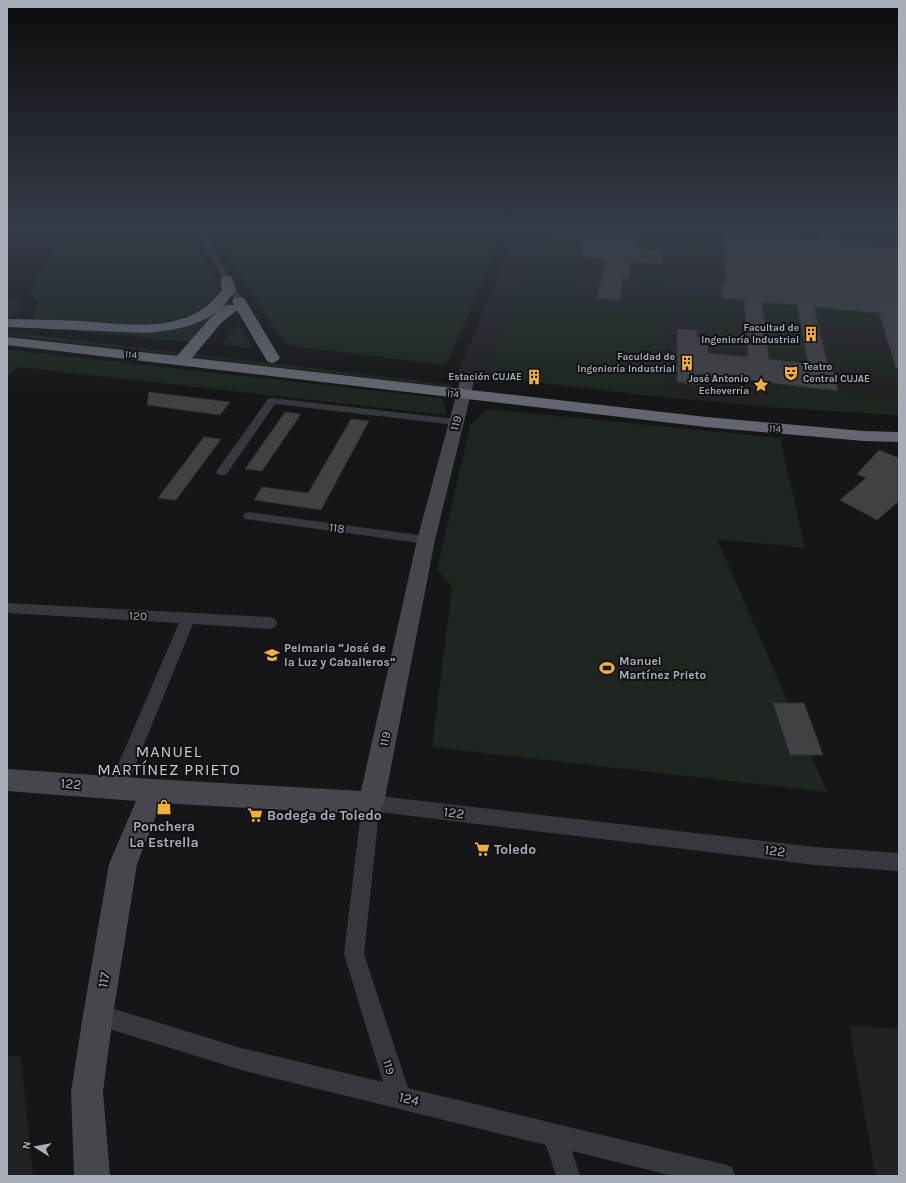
<svg xmlns="http://www.w3.org/2000/svg" width="906" height="1183" font-family="Karla,sans-serif">
<style>
.built{fill:#222225}
.green{fill:#1e261f}
.building{fill:#404145;stroke:#303034;fill-rule:evenodd}
.lines{fill:none;stroke-linecap:round;stroke-linejoin:round}
.street{fill:#37383d;fill-rule:evenodd}
.secondary{fill:#45474d;fill-rule:evenodd}
.highway{fill:#63666e;fill-rule:evenodd}
.labels{text-anchor:middle;dominant-baseline:central;stroke-width:4;stroke-linejoin:round;paint-order:stroke}
.far-poi-label{font-size:10px;font-weight:bold;fill:#a8adb8;stroke:#111113;text-anchor:end}
.far-street-label{font-size:10px;fill:#a8adb8;stroke:#111113}
.street-label{font-size:12px;fill:#a8adb8;stroke:#111113}
.poi-label{font-size:12px;font-weight:bold;fill:#a8adb8;stroke:#111113;text-anchor:start}
.near-street-label{font-size:14px;fill:#a8adb8;stroke:#111113}
.near-poi-label{font-size:14px;font-weight:bold;fill:#a8adb8;stroke:#111113;text-anchor:start}
.near-neighbourhood-label{font-size:16px;letter-spacing:1px;fill:#c9ccd4;stroke:#111113}
</style>
<rect width="100%" height="100%" fill="#161618"/>
<g class="built">
<polygon points="518,226 899,226 899,415 768,407 662,397 458,373"/>
<polygon points="849,1025 899,1029 899,1176 877,1176 874,1168"/>
<polygon points="7,1055 21,1057 33,1176 7,1176"/>
</g>
<g class="green">
<path d="M66,226H185L221,287C219,291 217,295 215,298C182,337 81,323 34,320V315L38,304L35,298L29,296Z"/>
<polygon points="207,226 354,238 360,226 507,226 446,365 286,345"/>
<polygon points="574,226 662,226 662,250 583,243 582,257 571,301 629,307 631,301 669,305 662,397 484,376 543,235 571,238"/>
<polygon points="688,226 704,226 705,267 688,266"/>
<polygon points="748,226 899,226 899,242 889,241 890,245 854,242 847,249 842,236 821,234 822,239 749,233"/>
<polygon points="643,271 666,273 666,293 642,287"/>
<polygon points="690,296 732,300 735,353 713,350 712,330 689,327"/>
<polygon points="7,298 22,302 24,308 16,315 7,318"/>
<polygon points="762,302 797,305 804,344 891,353 897,373 756,358 767,341"/>
<polygon points="814,307 881,313 886,332 818,324"/>
<polygon points="212,315 189,342 77,331 79,329 138,332 173,329"/>
<polygon points="238,323 252,348 222,345"/>
<polygon points="7,332 448,384 455,386 449,387 7,335"/>
<polygon points="7,350 442,398 447,415 18,367 7,377"/>
<polygon points="766,383 899,398 899,415 768,407"/>
<polygon points="487,409 780,438 805,548 717,539 827,792 432,747 452,588 437,569 470,426"/>
</g>
<g class="building">
<polygon points="552,226 641,226 638,248 662,250 662,264 631,262 629,278 623,278 620,300 597,298 605,260 582,257 583,239 551,236"/>
<path d="M722,226H749V233L822,239L820,234L842,236L844,241L899,246V367L896,368L879,313L814,307L828,366H832L838,391L698,374L699,385L677,382V329L697,330V337L708,338V353L748,357L744,300L722,298L721,282L725,283ZM762,302L797,305L808,364L769,359Z"/>
<polygon points="149,392 230,402 220,415 147,405"/>
<polygon points="285,412 301,414 262,471 245,469"/>
<polygon points="351,419 369,421 321,510 254,500 262,487 308,493"/>
<polygon points="204,437 221,439 176,500 158,498"/>
<polygon points="879,450 899,458 899,501 877,520 840,500 866,478 857,474"/>
<polygon points="773,703 804,703 823,755 790,755"/>
</g>
<g class="lines">
<g class="street">
<polygon points="193,226 201,226 243,301 242,303 236,303 235,301"/>
<polygon points="272,398 456,419 461,422 456,425 275,404 226,475 218,475 216,472 218,469 268,399"/>
<polygon points="249,512 426,536 431,537 433,540 431,543 426,544 245,519 243,516 245,513"/>
<polygon points="7,603 270,617 275,619 277,623 275,627 270,629 193,624 126,788 123,794 117,796 111,794 108,788 179,623 7,613"/>
<polygon points="371,795 815,847 899,853 899,871 815,865 379,812 364,954 408,1088 723,1164 732,1167 735,1176 673,1176 572,1151 580,1176 556,1176 546,1145 241,1070 90,1023 87,1015 90,1007 98,1004 241,1048 383,1082 344,954 362,803 365,797"/>
</g>
<polygon class="secondary" points="467,377 472,378 474,381 435,540 384,803 380,811 371,815 161,803 137,864 113,1015 103,1092 110,1176 74,1176 71,1092 83,1015 109,864 136,801 7,791 7,769 153,779 361,791 417,540 460,381 462,378"/>
<path class="highway" d="M227,276L232,277L236,290L222,308L226,305H234L232,301L234,298L239,297L244,298L280,358L277,361L272,363L267,361L237,310L221,323L192,358L706,417L864,431L899,432V442L864,441L706,427L7,345V337L177,356L211,317L221,309C197,327 175,330 146,333L7,327V319C31,319 56,320 80,321C113,323 149,329 181,319C199,314 211,304 222,290L220,280L222,277Z"/>
</g>
<linearGradient id="sky" x2="0" y2="1"><stop stop-color="#0c0c0d"/><stop offset="0.58" stop-color="#363c48"/><stop offset="1" stop-color="#363c48" stop-opacity="0"/></linearGradient>
<rect width="906" height="392" fill="url(#sky)"/>
<defs>
<g id="building-bare" transform="scale(1.2)"><path d="M-4-6H4V6H1V3H-1V6H-4ZM-2.5-4.3h1.7v1.8h-1.7ZM.8-4.3h1.7v1.8H.8ZM-2.5-1h1.7V.8h-1.7ZM.8-1h1.7V.8H.8Z" fill="#f2b134" stroke="#111113" stroke-width="2.5" paint-order="stroke"/></g>
<g id="theatre-bare" transform="scale(1.2)"><path d="M-5-5.5Q0-4 5-5.5V0Q5 5 0 6Q-5 5-5 0ZM-3.3-2.5H-1v1.5H-3.3ZM1-2.5H3.3v1.5H1ZM-2.8 1Q0 5.5 2.8 1Z" fill="#f2b134" stroke="#111113" stroke-width="2.5" paint-order="stroke"/></g>
<g id="sight-bare" transform="scale(1.2)"><path d="M0-6L1.8-2.2L6-1.7L2.9 1.2L3.7 5.4L0 3.3L-3.7 5.4L-2.9 1.2L-6-1.7L-1.8-2.2Z" fill="#f2b134" stroke="#111113" stroke-width="2.5" paint-order="stroke"/></g>
<g id="school-bare" transform="scale(1.2)"><path d="M0-5L7-2L0 1L-7-2ZM-4 1L0 2.5L4 1V4Q0 6-4 4Z" fill="#f2b134" stroke="#111113" stroke-width="2.5" paint-order="stroke"/></g>
<g id="stadium-bare" transform="scale(1.2)"><path d="M0-5a6.5 5 0 1 0 0 10a6.5 5 0 1 0 0-10ZM-3.5-1.8h7v3.6h-7Z" fill="#f2b134" stroke="#111113" stroke-width="2.5" paint-order="stroke"/></g>
<g id="shop-bare" transform="scale(1.2)"><path d="M-5-2.5h2.3a2.7 3.5 0 0 1 5.4 0H5L5.5 6h-11ZM-1.5-2.5h3a1.5 2.3 0 0 0-3 0Z" fill="#f2b134" stroke="#111113" stroke-width="2.5" paint-order="stroke"/></g>
<g id="supermarket-bare" transform="scale(1.2)"><path d="M-6-5.5h2.5l.6 2H6L4.5 2H-2.5L-4.4-4H-6ZM-1.5 3.2a1.3 1.3 0 1 0 .1 0ZM3 3.2a1.3 1.3 0 1 0 .1 0Z" fill="#f2b134" stroke="#111113" stroke-width="2.5" paint-order="stroke"/></g>
</defs>
<g fill-rule="evenodd">
<use href="#building-bare" x="811" y="334"/>
<use href="#building-bare" x="687" y="363"/>
<use href="#theatre-bare" x="791" y="373"/>
<use href="#building-bare" x="534" y="377"/>
<use href="#sight-bare" x="761" y="385"/>
<use href="#school-bare" x="272" y="655"/>
<use href="#stadium-bare" x="607" y="668"/>
<use href="#shop-bare" x="164" y="807"/>
<use href="#supermarket-bare" x="255" y="815"/>
<use href="#supermarket-bare" x="482" y="849"/>
</g>
<g class="labels">
<g class="far-poi-label">
<text x="799" y="328">Facultad de<tspan x="799" dy="12">Ingeniería Industrial</tspan></text>
<text x="675" y="357">Faculdad de<tspan x="675" dy="12">Ingeniería Industrial</tspan></text>
<text x="803" y="367" text-anchor="start">Teatro<tspan x="803" dy="12">Central CUJAE</tspan></text>
<text x="522" y="377">Estación CUJAE</text>
<text x="749" y="379">José Antonio<tspan x="749" dy="12">Echeverría</tspan></text>
</g>
<g class="far-street-label">
<text transform="translate(131 355) rotate(7)">114</text>
<text transform="translate(453 394) rotate(7)">114</text>
<text transform="translate(775 429) rotate(5)">114</text>
</g>
<g class="street-label">
<text transform="translate(456 423) rotate(-76)">119</text>
<text transform="translate(337 528) rotate(8)">118</text>
<text transform="translate(138 616) rotate(3)">120</text>
<text transform="translate(385 739) rotate(-78)">119</text>
<text transform="translate(389 1067) rotate(73)">119</text>
</g>
<g class="poi-label">
<text x="284" y="648">Peimaria “José de<tspan x="284" dy="14">la Luz y Caballeros”</tspan></text>
<text x="619" y="661">Manuel<tspan x="619" dy="14">Martínez Prieto</tspan></text>
</g>
<g class="near-street-label">
<text transform="translate(71 784) rotate(4)">122</text>
<text transform="translate(454 813) rotate(7)">122</text>
<text transform="translate(775 851) rotate(7)">122</text>
<text transform="translate(104 980) rotate(-80)">117</text>
<text transform="translate(409 1099) rotate(14)">124</text>
</g>
<g class="near-poi-label">
<text x="267" y="815">Bodega de Toledo</text>
<text x="164" y="826" text-anchor="middle">Ponchera<tspan x="164" dy="16">La Estrella</tspan></text>
<text x="494" y="849">Toledo</text>
</g>
<g class="near-neighbourhood-label">
<text x="169" y="751">MANUEL<tspan x="169" dy="18">MARTÍNEZ PRIETO</tspan></text>
</g>
</g>
<rect width="906" height="1183" fill="none" stroke="#a8adb8" stroke-width="16"/>
<g transform="translate(36 1147) rotate(281)" stroke="#111113" stroke-width="3" paint-order="stroke">
<path d="M0-3L7 15L0 10L-7 15Z" fill="#a8adb8"/>
<text y="-6" font-size="11" font-weight="bold" text-anchor="middle" fill="#a8adb8">N</text>
</g>
</svg>
